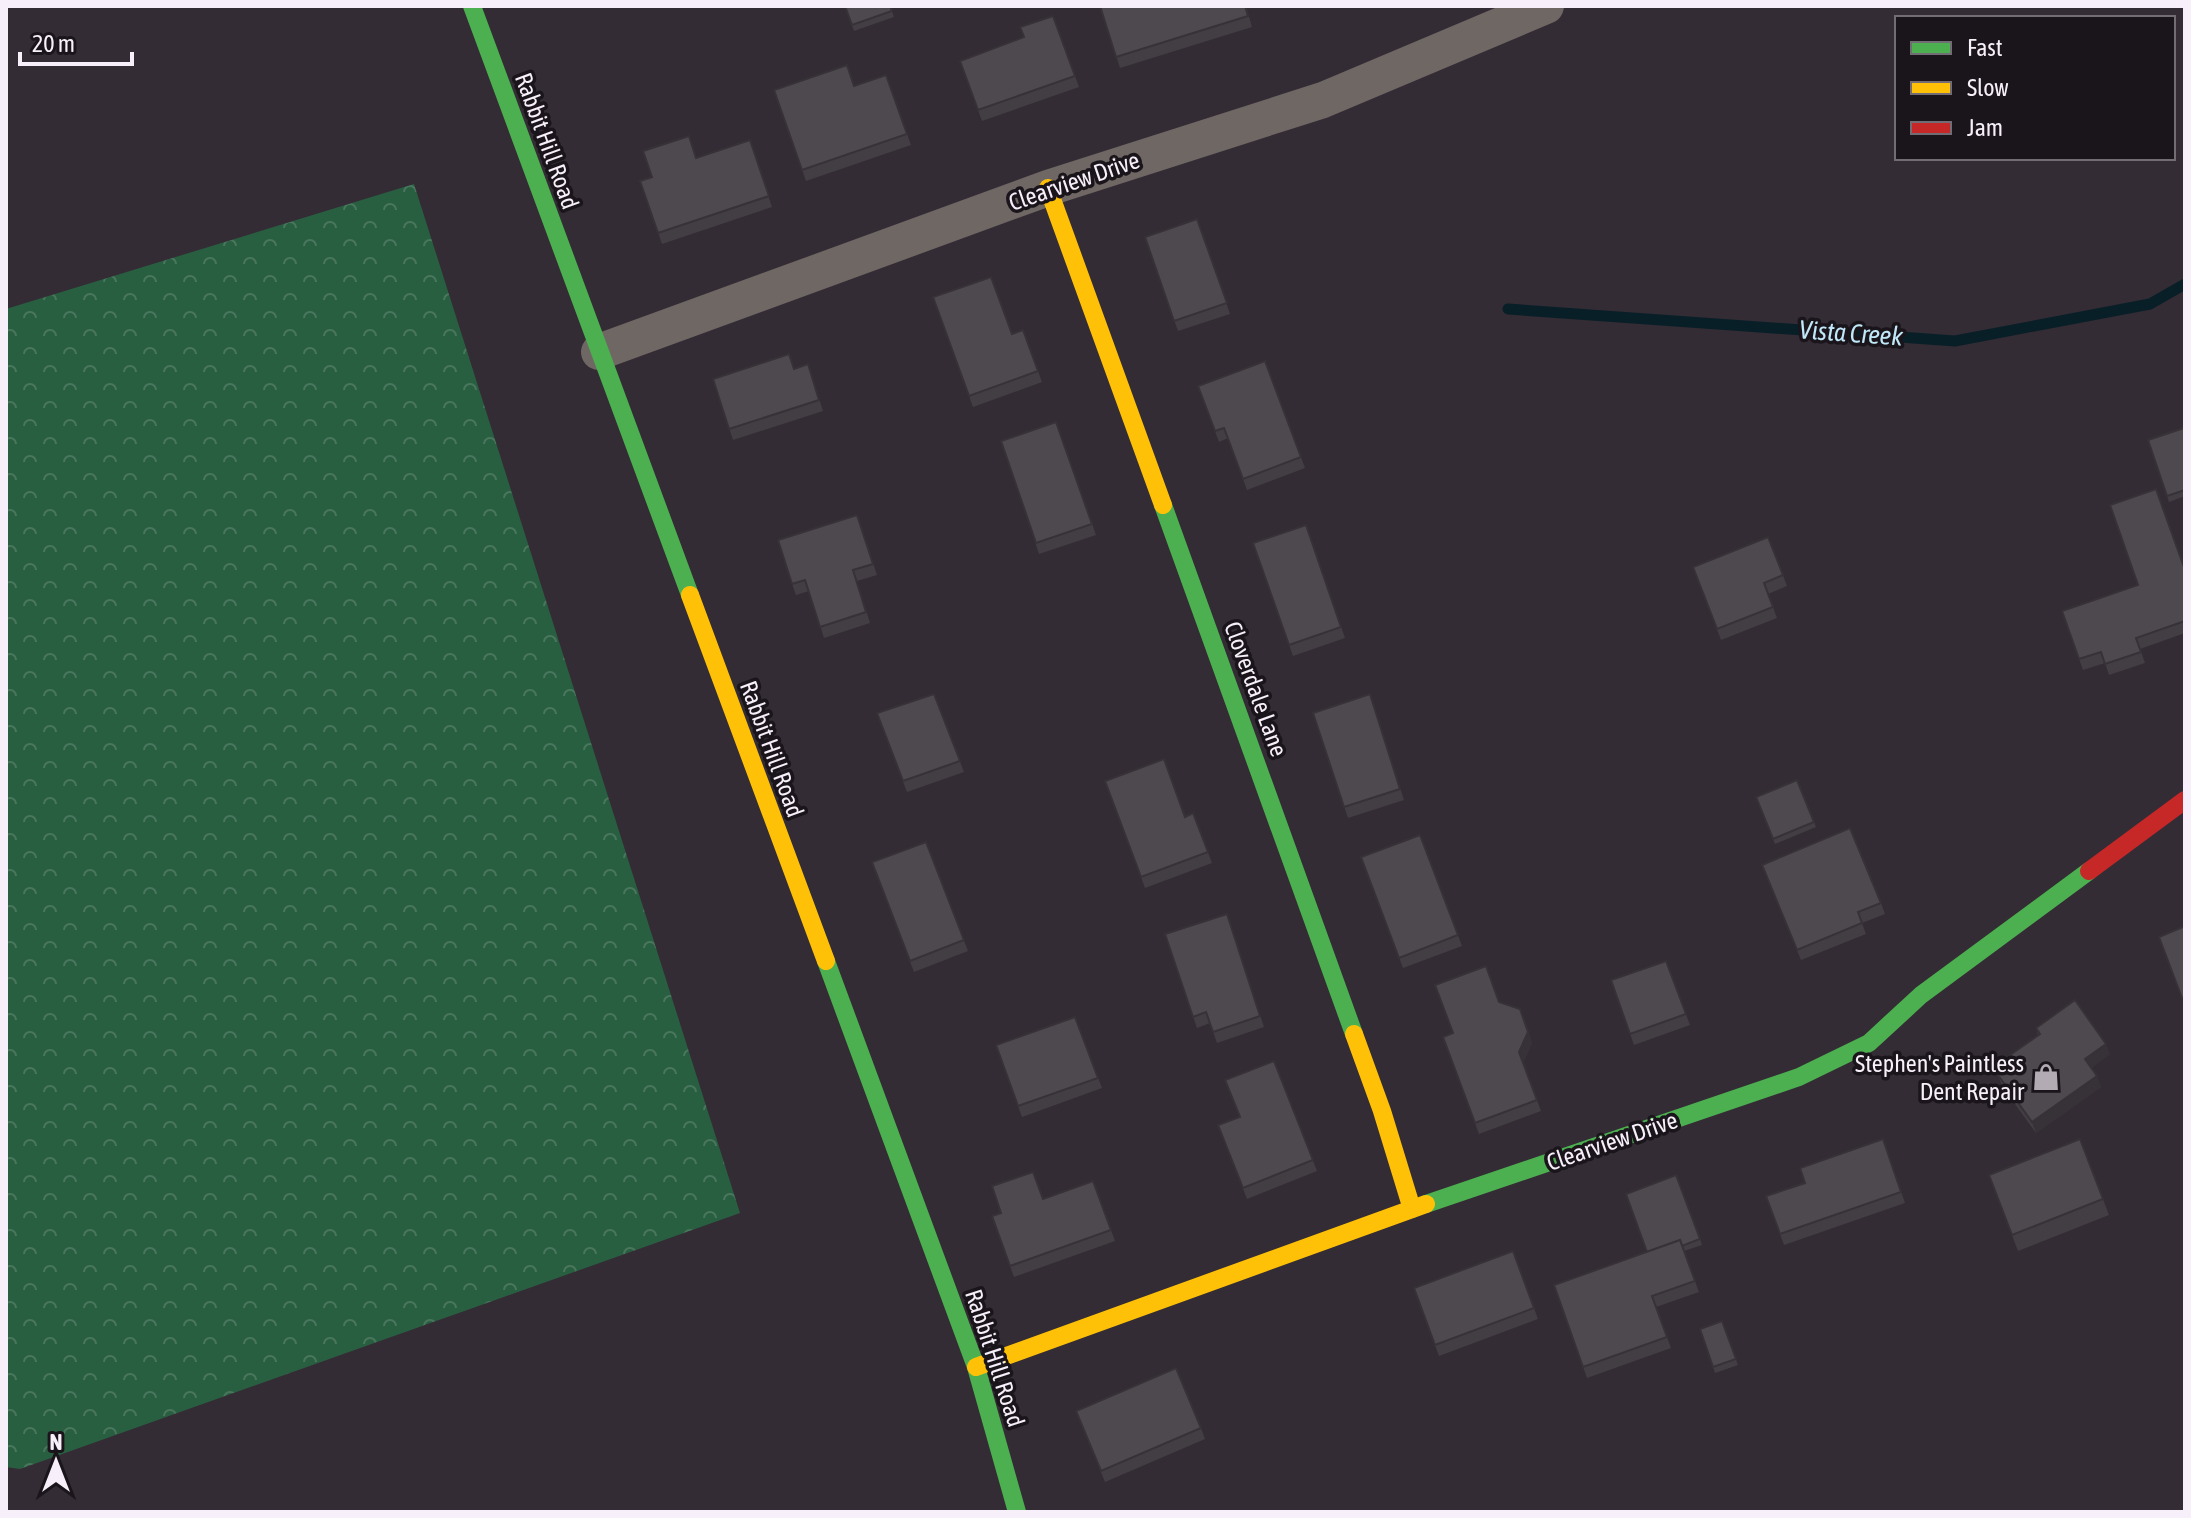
<svg xmlns="http://www.w3.org/2000/svg" width="2191" height="1518" font-family="'Asap Condensed',sans-serif">
<style>
.forest{fill:url(#forest-crowns)}
.lines{fill:none;stroke-linecap:round;stroke-linejoin:round}
.stream{stroke:#091f28;stroke-width:11}
.street{stroke:#6f6764;stroke-width:36}
.fast{stroke:#4caf50;stroke-width:18}
.slow{stroke:#ffc107;stroke-width:18}
.jam{stroke:#c62828;stroke-width:18}
.wall{fill:#433e44}
.shaded-wall{fill:#373237}
.building{fill:#4e484f;stroke:#373237;stroke-width:2}
.labels{text-anchor:middle;dominant-baseline:central;stroke-width:7;stroke-linejoin:round;paint-order:stroke}
.street-label{font-size:24px;fill:#f7eff9;stroke:#1a141b}
.poi-label{font-size:24px;fill:#f7eff9;stroke:#1a141b;text-anchor:end}
.water-label{font-size:26px;font-style:italic;fill:#c0e8f8;stroke:#1a141b}
</style>
<defs>
<pattern id="forest-crowns" width="20" height="18" patternUnits="userSpaceOnUse" patternTransform="scale(2)"><rect width="20" height="18" fill="#295f41"/><path d="M2 6a3 3 0 1 1 6 0M12 15a3 3 0 1 1 6 0" fill="none" stroke="#49765d"/></pattern>
</defs>
<rect width="100%" height="100%" fill="#332c34"/>
<polygon class="forest" points="414,184 740,1213 20,1469 6,1467 6,309"/>
<g class="lines">
<polyline class="stream" points="1508,309 1955,341 2150,304 2185,284"/>
<polyline class="street" points="599,352 1048,188 1323,100 1546,6"/>
<g class="fast">
<polyline points="472,6 690,595"/>
<polyline points="1163,505 1354,1034"/>
<polyline points="826,961 976,1367 1017,1512"/>
<polyline points="1426,1204 1799,1077 1869,1043 1921,995 2089,871"/>
</g>
<g class="slow">
<polyline points="1048,188 1163,505"/>
<polyline points="690,595 826,961"/>
<polyline points="1354,1034 1382,1111 1412,1209"/>
<polyline points="976,1367 1426,1204"/>
</g>
<polyline class="jam" points="2089,871 2185,800"/>
</g>
<g class="wall">
<polygon points="845,6 890,6 894,17 854,31"/>
<polygon points="1100,6 1246,6 1252,27 1120,68"/>
<polygon points="1053,16 1079,87 982,121 960,61 1024,38 1020,27"/>
<polygon points="886,75 911,145 806,181 774,90 854,86"/>
<polygon points="750,140 772,207 662,244 640,181 697,158"/>
<polygon points="1197,219 1230,314 1178,331 1145,237"/>
<polygon points="933,297 1012,334 1023,330 1042,382 973,407"/>
<polygon points="1265,361 1305,468 1247,490 1228,438 1219,442 1198,386"/>
<polygon points="808,364 823,411 733,440 713,379 795,369"/>
<polygon points="1056,422 1096,535 1039,554 1001,441"/>
<polygon points="2185,431 2185,496 2169,502 2148,440"/>
<polygon points="857,515 877,575 857,581 870,623 824,638 809,591 796,595 792,584"/>
<polygon points="1306,525 1345,638 1293,656 1253,543"/>
<polygon points="1768,537 1787,586 1768,594 1777,618 1721,640 1693,567"/>
<polygon points="2185,570 2185,633 2140,649 2145,663 2109,675 2105,663 2083,670 2062,611"/>
<polygon points="934,694 964,772 907,792 877,713"/>
<polygon points="1370,694 1404,800 1348,818 1313,713"/>
<polygon points="1797,780 1816,827 1775,844 1756,797"/>
<polygon points="1105,781 1185,817 1193,813 1212,863 1145,888"/>
<polygon points="1420,835 1462,946 1403,968 1361,857"/>
<polygon points="926,842 968,951 914,972 872,862"/>
<polygon points="1766,876 1881,903 1885,914 1862,923 1866,934 1801,960"/>
<polygon points="1227,914 1264,1027 1217,1043 1210,1023 1197,1028 1165,934"/>
<polygon points="1666,961 1690,1025 1634,1045 1611,980"/>
<polygon points="1499,1002 1520,1009 1532,1043 1523,1063 1541,1111 1479,1134 1443,1037 1453,1033"/>
<polygon points="1075,1017 1102,1088 1022,1117 996,1045"/>
<polygon points="2036,1028 2110,1054 2091,1068 2101,1087 2036,1133 2002,1086 1998,1075 2014,1064 2010,1055 2038,1035"/>
<polygon points="1274,1061 1317,1171 1247,1199 1218,1125 1240,1117"/>
<polygon points="1883,1139 1905,1203 1784,1245 1766,1196 1805,1183"/>
<polygon points="2080,1139 2109,1215 2018,1251 1989,1175"/>
<polygon points="1093,1181 1115,1241 1014,1277 992,1216"/>
<polygon points="1700,1239 1702,1245 1684,1251 1699,1292 1656,1307 1671,1348 1587,1378 1554,1285 1647,1252"/>
<polygon points="1414,1288 1534,1308 1538,1319 1439,1356"/>
<polygon points="1722,1321 1738,1365 1715,1373 1700,1329"/>
<polygon points="1076,1411 1201,1428 1205,1439 1105,1482"/>
</g>
<g class="shaded-wall">
<polygon points="1528,1032 1532,1043 1523,1063 1519,1052"/>
<polygon points="2106,1044 2110,1054 2089,1070 2085,1059"/>
<polygon points="2097,1076 2101,1087 2036,1133 2032,1122"/>
</g>
<g class="building">
<polygon points="845,6 890,6 892,11 852,25"/>
<polygon points="1100,6 1245,6 1248,16 1116,57"/>
<polygon points="1053,16 1075,76 978,110 960,61 1024,37 1020,27"/>
<polygon points="847,65 854,86 886,75 907,134 802,170 774,90"/>
<polygon points="689,136 696,158 750,140 769,196 658,233 640,181 652,177 643,151"/>
<polygon points="1197,219 1227,303 1174,321 1145,237"/>
<polygon points="991,277 1012,334 1023,330 1038,371 969,396 933,297"/>
<polygon points="789,354 794,369 808,364 819,400 729,429 713,379"/>
<polygon points="1265,361 1301,457 1243,479 1224,428 1215,431 1198,386"/>
<polygon points="1056,422 1092,524 1036,543 1001,441"/>
<polygon points="2184,428 2185,490 2167,496 2148,440"/>
<polygon points="2156,489 2185,570 2185,621 2136,638 2141,652 2105,664 2101,652 2079,659 2062,611 2138,585 2110,505"/>
<polygon points="857,515 873,564 853,570 866,612 820,627 805,580 792,584 778,540"/>
<polygon points="1306,525 1341,627 1289,645 1253,543"/>
<polygon points="1768,537 1783,575 1764,583 1773,607 1717,629 1693,567"/>
<polygon points="934,694 960,761 903,781 877,713"/>
<polygon points="1370,694 1400,789 1344,807 1313,713"/>
<polygon points="1164,759 1185,817 1193,813 1208,852 1141,877 1105,781"/>
<polygon points="1797,780 1814,822 1773,839 1756,797"/>
<polygon points="1850,828 1881,903 1858,912 1862,923 1797,950 1762,865"/>
<polygon points="1420,835 1458,935 1399,958 1361,857"/>
<polygon points="926,842 964,940 910,961 872,862"/>
<polygon points="1227,914 1260,1016 1213,1032 1206,1012 1193,1017 1165,934"/>
<polygon points="2185,926 2185,997 2182,998 2159,937"/>
<polygon points="1666,961 1686,1014 1630,1034 1611,980"/>
<polygon points="1486,966 1499,1002 1520,1009 1528,1032 1519,1052 1537,1100 1475,1123 1443,1037 1453,1033 1435,985"/>
<polygon points="2075,1000 2106,1044 2085,1059 2097,1076 2032,1122 1998,1075 2016,1062 2010,1055 2040,1034 2036,1028"/>
<polygon points="1075,1017 1098,1078 1018,1106 996,1045"/>
<polygon points="1274,1061 1313,1160 1243,1188 1218,1125 1240,1117 1225,1080"/>
<polygon points="1883,1139 1901,1192 1780,1234 1766,1196 1805,1183 1800,1168"/>
<polygon points="2080,1139 2103,1199 2012,1235 1989,1175"/>
<polygon points="1033,1172 1043,1199 1093,1181 1111,1230 1010,1266 992,1216 1001,1213 992,1186"/>
<polygon points="1676,1175 1700,1239 1682,1246 1680,1240 1647,1252 1626,1194"/>
<polygon points="1680,1240 1695,1281 1652,1296 1667,1337 1583,1367 1554,1285"/>
<polygon points="1513,1251 1534,1308 1435,1345 1414,1288"/>
<polygon points="1722,1321 1736,1359 1713,1367 1700,1329"/>
<polygon points="1176,1368 1201,1428 1101,1471 1076,1411"/>
</g>
<defs>
<g id="shop-bare" transform="scale(2.16)"><path d="M-5-2.5h2.3a2.7 3.5 0 0 1 5.4 0H5L5.5 6h-11ZM-1.5-2.5h3a1.5 2.3 0 0 0-3 0Z" fill="#b2abb4" stroke="#1a141b" stroke-width="2.5" paint-order="stroke"/></g>
</defs>
<g fill-rule="evenodd">
<use href="#shop-bare" x="2046" y="1077"/>
</g>
<g class="labels">
<g class="street-label">
<text transform="translate(547 141) rotate(70)">Rabbit Hill Road</text>
<text transform="translate(1074 181) rotate(-19)">Clearview Drive</text>
<text transform="translate(1256 689) rotate(70)">Cloverdale Lane</text>
<text transform="translate(772 749) rotate(70)">Rabbit Hill Road</text>
<text transform="translate(1612 1141) rotate(-19)">Clearview Drive</text>
<text transform="translate(995 1358) rotate(72)">Rabbit Hill Road</text>
</g>
<g class="poi-label">
<text x="2024" y="1063">Stephen's Paintless<tspan x="2024" dy="28">Dent Repair</tspan></text>
</g>
<g class="water-label">
<text transform="translate(1851 333) rotate(4)">Vista Creek</text>
</g>
</g>
<rect width="2191" height="1518" fill="none" stroke="#f7eff9" stroke-width="16"/>
<rect x="1895" y="16" width="280" height="144" fill="#1a141b" stroke="#726c74" stroke-width="2"/>
<rect x="1911" y="42" width="40" height="12" fill="#4caf50" stroke="#726c74" stroke-width="2"/>
<text x="1967" y="56" font-size="24" fill="#f7eff9">Fast</text>
<rect x="1911" y="82" width="40" height="12" fill="#ffc107" stroke="#726c74" stroke-width="2"/>
<text x="1967" y="96" font-size="24" fill="#f7eff9">Slow</text>
<rect x="1911" y="122" width="40" height="12" fill="#c62828" stroke="#726c74" stroke-width="2"/>
<text x="1967" y="136" font-size="24" fill="#f7eff9">Jam</text>
<g transform="translate(56 1462)" stroke="#1a141b" stroke-width="6" paint-order="stroke">
<path d="M0-6L14 30L0 20L-14 30Z" fill="#f7eff9"/>
<text y="-12" font-size="22" font-weight="bold" text-anchor="middle" fill="#f7eff9">N</text>
</g>
<path d="M20 52v12h112v-12" fill="none" stroke="#f7eff9" stroke-width="4"/>
<text x="32" y="52" font-size="24" fill="#f7eff9" stroke="#1a141b" stroke-width="6" paint-order="stroke">20 m</text>
</svg>
